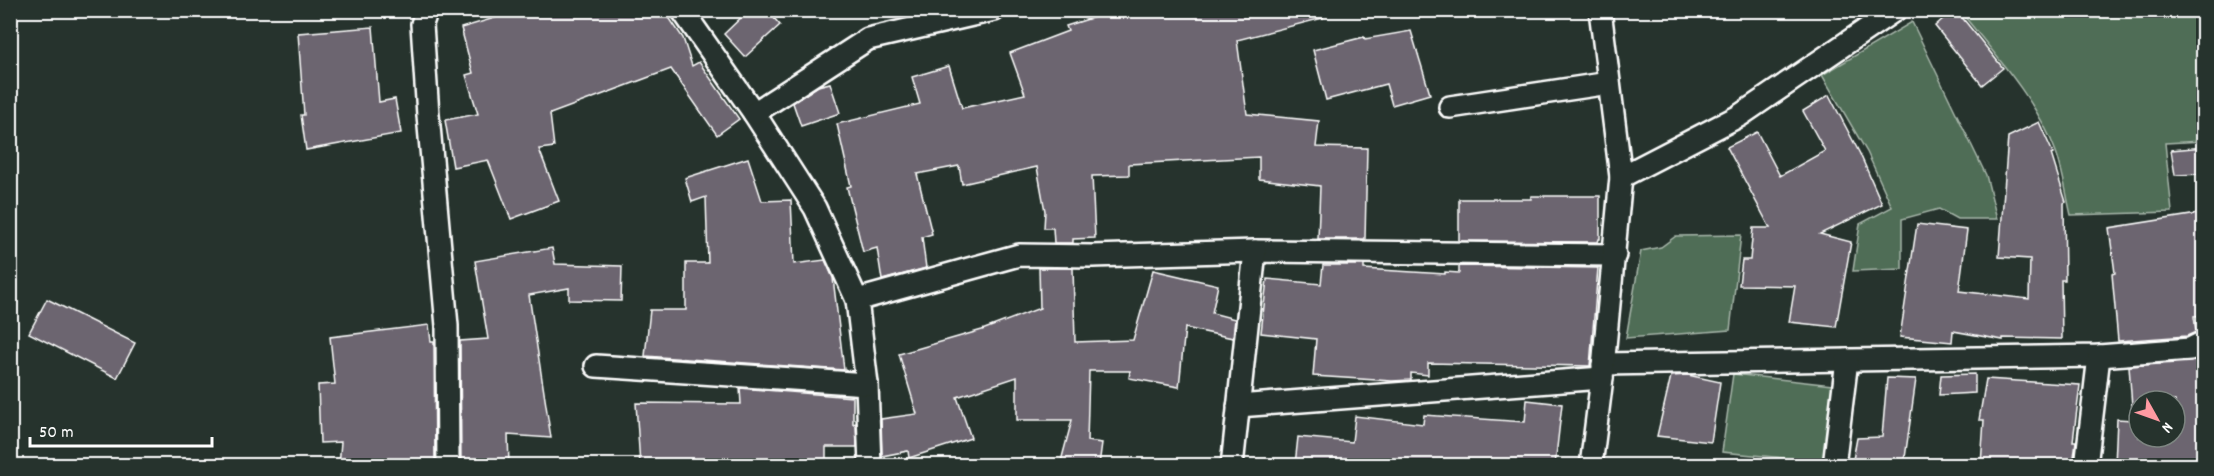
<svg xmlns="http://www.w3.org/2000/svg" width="2214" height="476" font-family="Dekko,sans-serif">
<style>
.green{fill:#4f6d56;stroke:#a7b6aa;stroke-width:1.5}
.building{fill:#6c656f;stroke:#fff;stroke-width:1.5;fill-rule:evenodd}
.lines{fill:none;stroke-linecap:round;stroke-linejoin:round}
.minor-casing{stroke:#fff;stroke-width:26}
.minor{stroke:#26332d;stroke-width:21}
</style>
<rect width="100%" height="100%" fill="#26332d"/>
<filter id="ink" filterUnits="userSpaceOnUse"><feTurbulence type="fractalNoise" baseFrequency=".0167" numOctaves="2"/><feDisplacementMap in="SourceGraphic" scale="12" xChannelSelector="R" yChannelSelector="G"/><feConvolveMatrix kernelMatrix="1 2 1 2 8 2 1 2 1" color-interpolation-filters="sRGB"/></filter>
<g filter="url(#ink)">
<g class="green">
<path d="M1960,11H2203V141L2165,143L2172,212L2071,215C2066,194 2063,171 2056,152C2038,102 1993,52 1960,11Z"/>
<polygon points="1912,22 1986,175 1997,219 1957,219 1939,209 1902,219 1902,269 1853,271 1860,224 1892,207 1867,152 1822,75"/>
<polygon points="1741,235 1730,330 1626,338 1641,251 1661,247 1676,236"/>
<polygon points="1733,374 1832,385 1825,462 1722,452"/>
</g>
<g class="building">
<polygon points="521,10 664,10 683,38 692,66 699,62 739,119 717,135 671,69 550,114 554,147 539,149 559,201 511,219 488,160 453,167 445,120 478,114 466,75 473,73 461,28"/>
<polygon points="749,10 767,10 780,25 745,57 724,34"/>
<polygon points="1117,10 1322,10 1323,18 1237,40 1247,114 1319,121 1316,147 1367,148 1365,239 1318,239 1320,186 1259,179 1259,157 1129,164 1129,175 1092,176 1095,238 1073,239 1073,243 1054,243 1053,228 1044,228 1045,211 1037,167 962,184 959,166 917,174 932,234 922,237 926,268 882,280 877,248 863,252 847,187 851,186 837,124 920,104 912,77 949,66 962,108 1025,94 1010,53 1068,31 1066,26"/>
<polygon points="1953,10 1956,10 2003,68 1982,85 1935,26"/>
<polygon points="373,27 379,102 395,99 401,133 306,150 301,115 304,115 298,33"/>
<polygon points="1411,31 1430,94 1392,105 1386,84 1326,100 1313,50 1364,37 1365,39"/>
<polygon points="830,83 840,113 801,126 793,103 818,86"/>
<polygon points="1829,95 1860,154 1882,204 1820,234 1851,242 1836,327 1789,322 1795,286 1739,285 1742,260 1750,260 1753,228 1770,228 1727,147 1757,132 1780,176 1825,151 1803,111"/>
<polygon points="2039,122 2053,153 2051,154 2066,202 2064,203 2065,280 2061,280 2062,339 2003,338 2003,340 1953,331 1952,342 1900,337 1917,224 1967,230 1959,291 2029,299 2030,259 1999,257 2008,137"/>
<polygon points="2204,147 2204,174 2175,175 2171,150"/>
<polygon points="748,158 762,201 791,200 794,264 825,260 833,278 844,370 645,356 650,310 686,310 686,263 708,263 706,197 692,202 685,178"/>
<polygon points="1531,196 1600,196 1600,239 1599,239 1598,242 1459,241 1459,199 1531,199"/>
<polygon points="2204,213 2204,315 2194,316 2196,332 2187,336 2118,341 2112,274 2115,273 2109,228"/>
<polygon points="552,248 555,264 622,266 621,301 569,300 569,288 529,295 551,438 508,435 509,465 461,465 460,341 488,339 475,261"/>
<polygon points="1323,265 1364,265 1364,269 1445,274 1445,272 1459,273 1459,266 1598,268 1590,366 1428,363 1428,375 1411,373 1411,380 1392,381 1313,376 1316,339 1261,333 1267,279 1321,284"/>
<polygon points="1039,268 1073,268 1075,342 1133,340 1153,270 1218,285 1212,313 1235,319 1233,338 1185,328 1179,387 1129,378 1130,371 1089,371 1087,441 1102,443 1099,465 1060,465 1072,420 1017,420 1017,377 957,397 971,438 909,458 908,451 882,456 881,419 917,414 899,354 982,330 1040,308"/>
<polygon points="47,299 135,343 117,378 29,333"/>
<polygon points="429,325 431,342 434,342 435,465 339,465 341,442 320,443 318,385 335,384 330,337"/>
<path d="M2200,358L2203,396H2201L2197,465H2115L2117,419L2133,420L2129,366L2191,362ZM2139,401H2175V437H2139Z"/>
<polygon points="1975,374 1975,393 1939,395 1941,375"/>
<polygon points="1688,375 1720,382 1711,442 1657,436 1671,376"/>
<polygon points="1887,378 1916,379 1904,465 1852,465 1857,438 1882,437"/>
<polygon points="1986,379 2080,385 2073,441 2076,441 2073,465 1981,465 1984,420 1979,420"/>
<polygon points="740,388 853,397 853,424 856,423 857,447 826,447 826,465 640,465 636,403 741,404"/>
<polygon points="1527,400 1562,404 1555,465 1295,465 1298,437 1352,442 1355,416 1423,424 1424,415 1525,422"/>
</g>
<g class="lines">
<g class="minor-casing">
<g id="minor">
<polyline points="427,10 422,24 428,115 447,326 448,466"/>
<polyline points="682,10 754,113 815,208 857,300 867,384 870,466"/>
<polyline points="1450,107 1609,83"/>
<polyline points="754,113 868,39 994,10"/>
<polyline points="1621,177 1739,116 1895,10"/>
<polyline points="857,300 1019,255 1092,256 1255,251 1615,255"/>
<polyline points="1603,364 2099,356 2190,349 2204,342"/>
<polyline points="596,366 867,384"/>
<polyline points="1238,406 1602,378"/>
<polyline points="1232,466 1255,251"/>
<polyline points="1591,466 1602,378 1621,177 1600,10"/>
<polyline points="1834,466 1847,360"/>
<polyline points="2086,466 2099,356"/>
</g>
</g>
<use href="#minor" class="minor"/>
</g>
</g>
<rect width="2214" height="476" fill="none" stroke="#26332d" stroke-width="36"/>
<rect x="18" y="18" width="2178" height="440" fill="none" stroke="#fff" stroke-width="2" filter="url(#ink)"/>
<g transform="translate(2157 419) rotate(130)"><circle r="28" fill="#26332d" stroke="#7d8581" stroke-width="1.5"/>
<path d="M0-4.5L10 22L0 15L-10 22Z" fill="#ff9aa2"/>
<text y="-9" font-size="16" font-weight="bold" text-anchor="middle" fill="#ffffff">N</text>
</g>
<path d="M30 437v9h182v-9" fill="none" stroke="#ffffff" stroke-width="3"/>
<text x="39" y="437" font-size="18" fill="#ffffff" stroke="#26332d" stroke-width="4.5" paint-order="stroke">50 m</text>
</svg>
